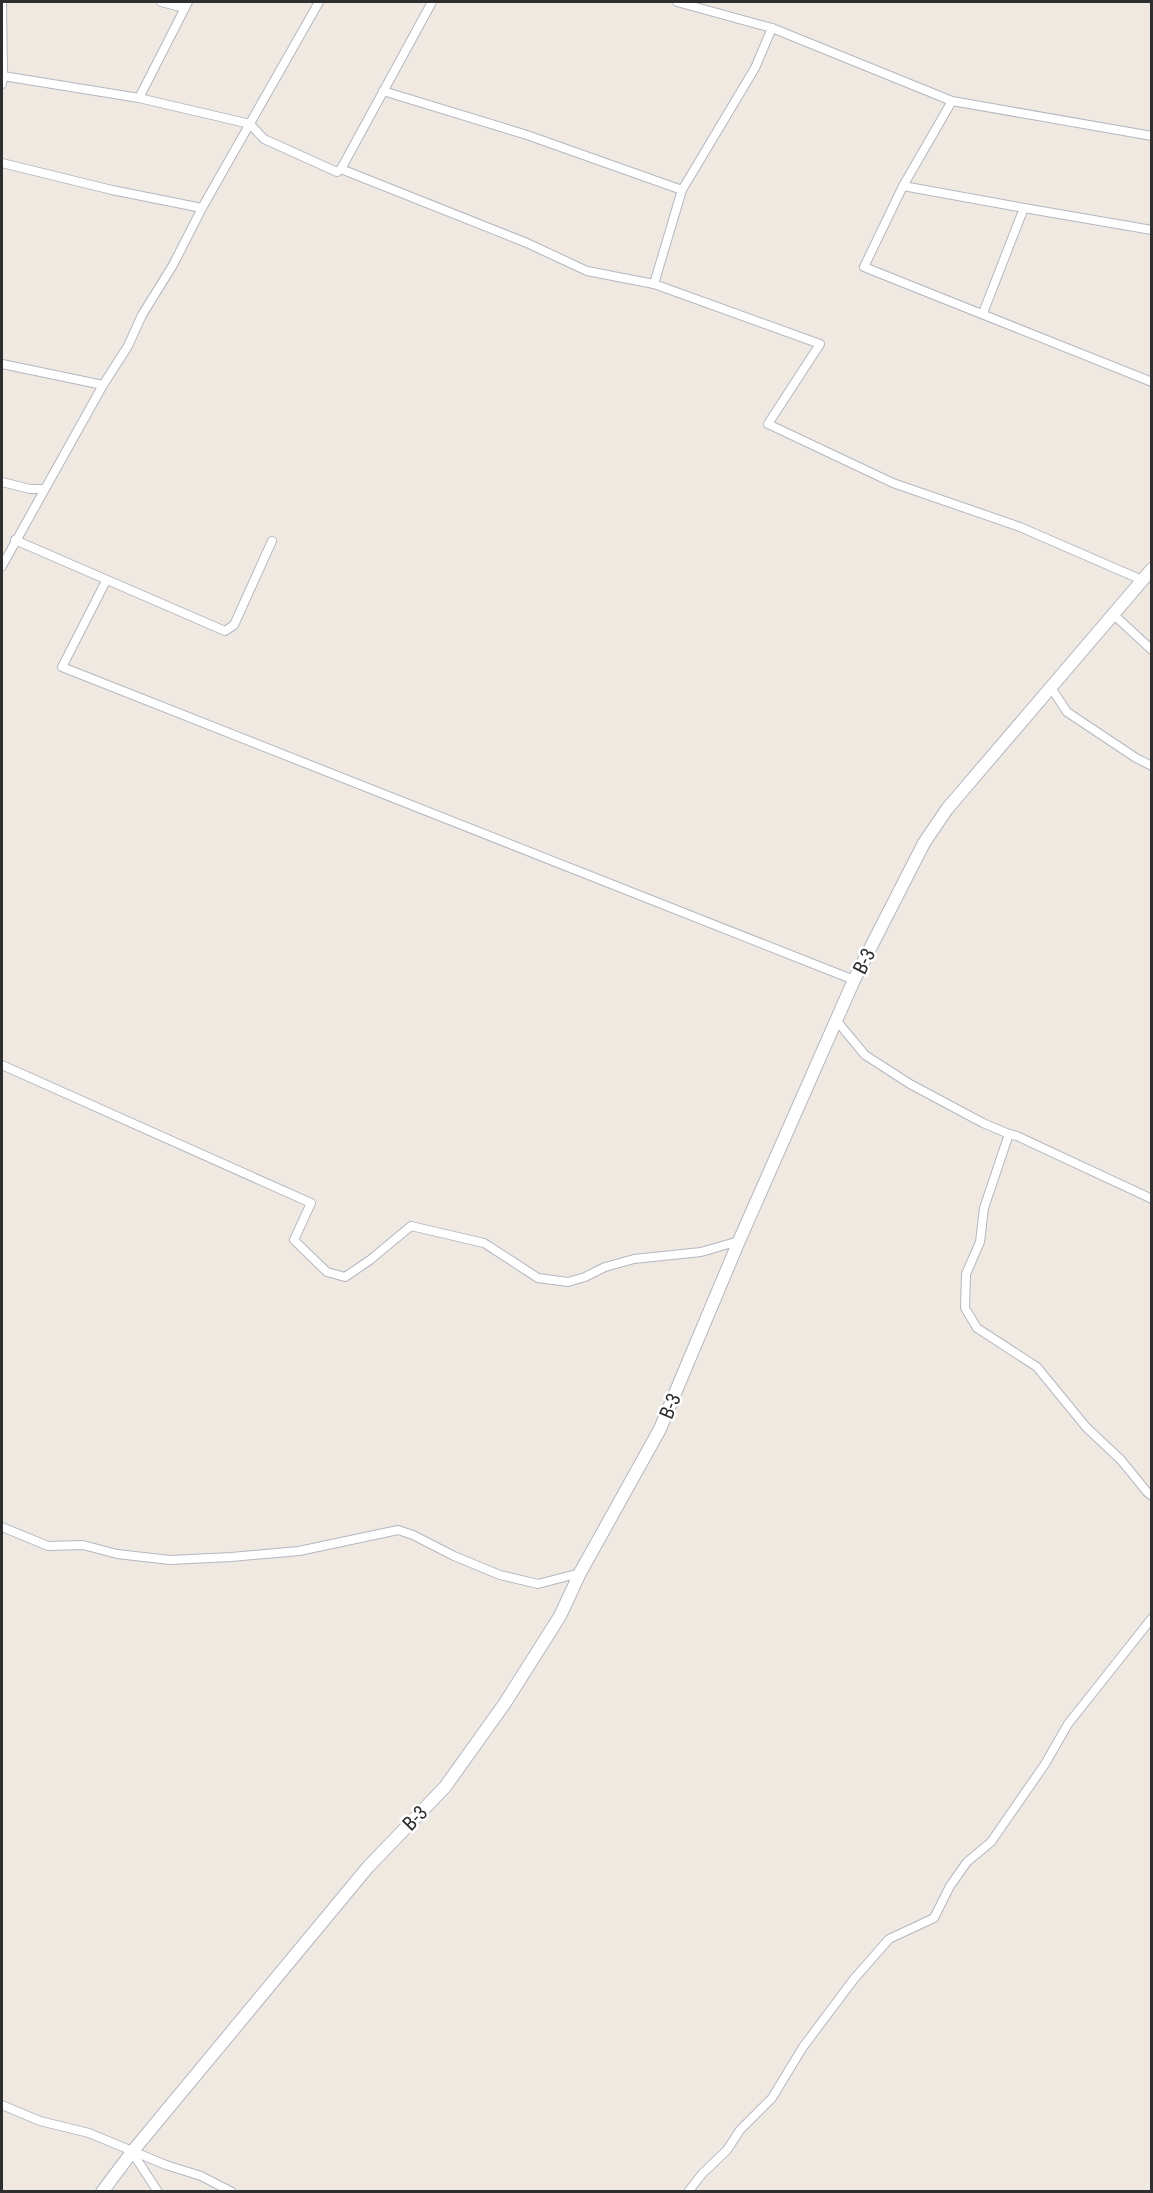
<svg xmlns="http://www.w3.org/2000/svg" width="1153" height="2193" font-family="'Roboto Condensed',sans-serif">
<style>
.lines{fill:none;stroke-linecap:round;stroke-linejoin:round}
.street-casing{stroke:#b4b7c1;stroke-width:10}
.secondary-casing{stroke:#b4b7c1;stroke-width:14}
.street{stroke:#fff;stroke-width:8}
.secondary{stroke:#fff;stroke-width:12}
.labels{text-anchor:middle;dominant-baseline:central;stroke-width:5;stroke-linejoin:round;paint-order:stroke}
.street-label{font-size:20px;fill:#2e2e2e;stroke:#fff}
</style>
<rect width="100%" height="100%" fill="#efe9e1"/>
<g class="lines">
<g class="street-casing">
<g id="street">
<polyline points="161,2 185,8"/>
<polyline points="677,2 772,28 952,101 1152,136"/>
<polyline points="772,28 755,68 682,190 654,284 820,344 768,424 893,483 1020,527 1142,580"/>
<polyline points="3,76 139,98 250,124 264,139 337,172 341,169 432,2"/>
<polyline points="2,84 3,76 2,2"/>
<polyline points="383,91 527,135 682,190"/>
<polyline points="139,98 188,2"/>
<polyline points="2,163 112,190 202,208"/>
<polyline points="341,169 527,243 587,271 654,284"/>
<polyline points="903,186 952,101"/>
<polyline points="1024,208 1152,230"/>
<polyline points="983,313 1024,208 903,186 864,267 1152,382"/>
<polyline points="2,364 103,385"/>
<polyline points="2,482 30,489 44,489"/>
<polyline points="15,540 225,631 234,625 272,541"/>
<polyline points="2,566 103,385 128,346 142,315 173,265 202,208 319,2"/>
<polyline points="106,581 62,667 854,980"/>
<polyline points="1113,614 1152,650"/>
<polyline points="1050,686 1067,712 1136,758 1152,766"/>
<polyline points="836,1020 865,1055 910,1084 983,1123 1009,1134 984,1208 980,1242 966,1274 965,1308 977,1328 1037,1367 1086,1427 1121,1460 1147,1492 1152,1496"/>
<polyline points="2,1065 311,1203 294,1240 327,1272 345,1277 370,1260 411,1226 484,1243 538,1278 568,1282 585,1277 605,1267 634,1259 701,1252 739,1241"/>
<polyline points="1009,1134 1017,1136 1152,1199"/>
<polyline points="2,1527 48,1546 83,1545 117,1554 170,1560 231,1557 299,1551 398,1530 413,1535 454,1556 500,1575 538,1584 580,1573"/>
<polyline points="2,2105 40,2121 89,2133 166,2165 201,2176 232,2192"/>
<polyline points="132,2152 158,2192"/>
<polyline points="688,2192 702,2174 727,2150 740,2130 772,2098 803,2047 854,1979 889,1939 934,1918 950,1886 967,1862 991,1842 1045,1764 1068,1724 1152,1618"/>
</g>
</g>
<g class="secondary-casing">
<polyline id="secondary" points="102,2192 132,2152 368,1867 445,1787 505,1703 560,1616 580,1573 660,1429 739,1241 854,980 924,843 947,809 1152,569"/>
</g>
<use href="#street" class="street"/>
<use href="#secondary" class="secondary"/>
</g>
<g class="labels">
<g class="street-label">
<text transform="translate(864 961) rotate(-63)">B-3</text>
<text transform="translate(670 1406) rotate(-67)">B-3</text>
<text transform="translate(415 1818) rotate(-46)">B-3</text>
</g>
</g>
<rect width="1153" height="2193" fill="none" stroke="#2e2e2e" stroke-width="6"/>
</svg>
